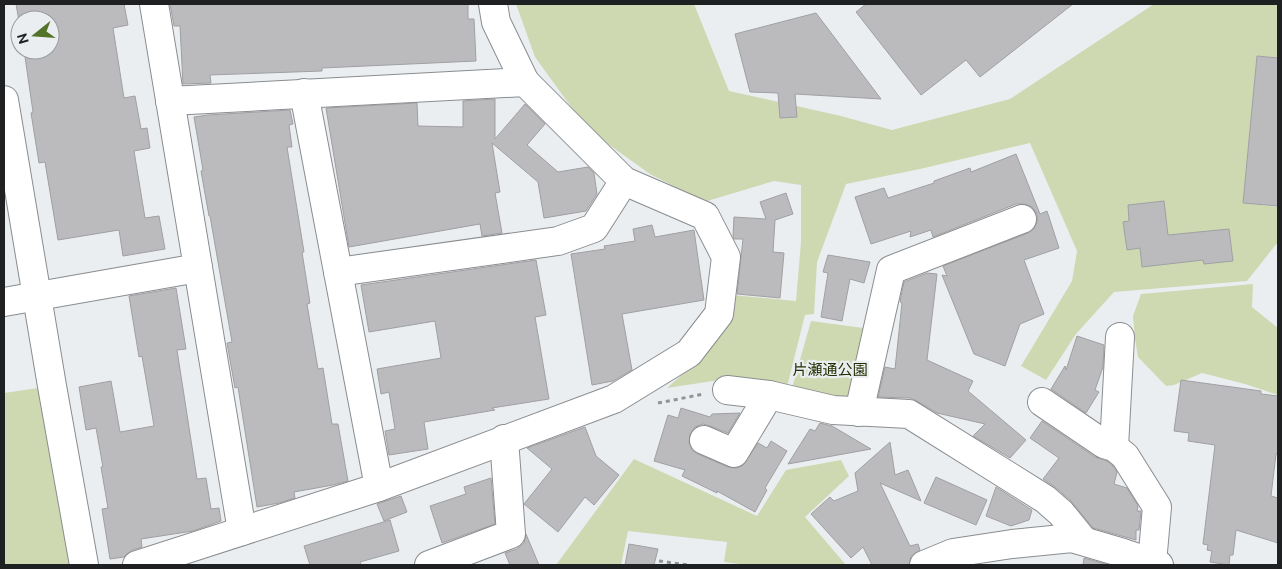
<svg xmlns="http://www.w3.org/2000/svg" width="1282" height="569" font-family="Ubuntu,'Noto Sans JP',sans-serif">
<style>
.green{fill:#ced9b2}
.building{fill:#bbbbbe;stroke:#a0a0a4}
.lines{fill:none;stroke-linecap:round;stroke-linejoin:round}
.minor-casing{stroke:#8a8d8f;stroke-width:30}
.path{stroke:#919395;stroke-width:3;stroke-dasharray:4 4;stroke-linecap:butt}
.minor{stroke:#fff;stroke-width:28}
.labels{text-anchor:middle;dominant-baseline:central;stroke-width:4.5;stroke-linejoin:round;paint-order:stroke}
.park-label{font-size:15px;fill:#252e00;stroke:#ebeef1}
</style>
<rect width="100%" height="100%" fill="#ebeef1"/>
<g class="green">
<polygon points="516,4 694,4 729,91 841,116 892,130 1010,99 1154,4 1278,4 1278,58 1257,56 1243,203 1278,207 1278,242 1247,281 1114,292 1076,334 1046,380 1021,366 1072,281 1077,251 1030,143 920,169 846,184 817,262 814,314 805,315 787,387 726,379 667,388 700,359 731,295 796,301 801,242 801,185 774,181 704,202 650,174 587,129 535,57"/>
<polygon points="1253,284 1252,307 1278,328 1278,395 1245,384 1202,373 1174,385 1166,386 1138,357 1135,339 1133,316 1141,294"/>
<polygon points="811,321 871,329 854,405 790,395"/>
<polygon points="52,386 84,565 4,565 4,393"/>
<polygon points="634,459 757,516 786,470 841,460 849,476 805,517 846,565 747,565 724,562 727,542 628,531 621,565 556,565"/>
</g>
<g class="building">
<polygon points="16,4 124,4 128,25 113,28 124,98 135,96 141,129 147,128 150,148 134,151 145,218 159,216 165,249 123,256 119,230 58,240 45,162 39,163 31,113 33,112 24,50 50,50 50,20 20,20 20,27"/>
<polygon points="170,4 468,4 468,19 474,19 476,61 322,68 322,71 210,75 211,83 183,84 180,26 174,26"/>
<polygon points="866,4 1073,4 980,77 966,60 921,95 856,12"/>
<polygon points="816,13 881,99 795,94 797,117 780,118 778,93 750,92 735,34"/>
<polygon points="1257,56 1278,58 1278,206 1243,203"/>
<polygon points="495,99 495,139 525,104 545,124 527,145 558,172 588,167 594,173 597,194 586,211 544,218 538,182 492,143 500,192 495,193 502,233 482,236 480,224 349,247 326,108 417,103 418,126 463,127 463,101"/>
<polygon points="290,110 293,124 289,125 292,147 287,147 304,252 302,252 310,303 307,304 318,369 323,368 332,424 338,424 348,481 333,485 294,492 295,498 279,503 257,507 238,387 235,388 227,343 232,342 210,216 209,216 201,171 203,170 194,117 208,115"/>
<polygon points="1016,154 1040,214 1047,211 1059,248 1024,260 1044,314 1020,324 1005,366 974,354 942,275 947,276 943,266 1028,233 1034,229 1037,222 1037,214 1032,207 1025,204 1016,204 933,237 931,230 910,237 911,231 871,244 855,197 884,188 888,198 934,183 934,181 970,168 971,172"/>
<polygon points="786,193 793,214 775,220 773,252 784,253 780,298 737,294 743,239 734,239 733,236 734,217 766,219 760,202"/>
<polygon points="1164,201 1168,235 1229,229 1233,261 1204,264 1203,260 1142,267 1140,248 1127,250 1123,222 1129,221 1128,205"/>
<polygon points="652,225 655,237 694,230 704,300 622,314 632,370 613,381 592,385 571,254 605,249 604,246 635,241 633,229"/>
<polygon points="828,255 870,262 864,283 850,279 842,321 821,317 828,273 823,272"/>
<polygon points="536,260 546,315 535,317 549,399 492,408 495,410 424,422 428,449 389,455 385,431 395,429 389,392 381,394 377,369 441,358 435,321 369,332 361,285"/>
<polygon points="927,273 937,274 927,360 973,381 968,391 1026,440 1010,458 973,436 985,424 937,413 917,401 910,398 878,397 885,367 895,369 902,303 900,302 904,282"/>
<polygon points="176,288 186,349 177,350 197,479 206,478 211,509 219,508 221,521 193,531 141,539 142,547 132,550 124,557 110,559 102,509 108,508 101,467 103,467 96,428 86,430 79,387 111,381 120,432 154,426 142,356 139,357 129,296"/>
<polygon points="1077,336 1104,345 1103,367 1095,390 1099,392 1086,413 1051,389 1065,366 1066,370"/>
<polygon points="1181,380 1261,391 1261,394 1278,396 1278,454 1276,454 1271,496 1278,498 1278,543 1236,530 1233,555 1230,555 1229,565 1210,562 1212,551 1207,550 1208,545 1203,544 1215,445 1188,441 1189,433 1174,431"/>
<polygon points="681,408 710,417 712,414 740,413 728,433 710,426 703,424 695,427 690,434 689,442 692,450 698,454 728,467 736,468 742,466 758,443 767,448 771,441 787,451 765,488 767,490 755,512 717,491 717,493 682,476 685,470 654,461 668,415 678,418"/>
<polygon points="1042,421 1095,457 1107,461 1113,466 1117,472 1114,484 1127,488 1138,506 1137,511 1141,511 1139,530 1136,530 1136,540 1093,528 1071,501 1055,487 1043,479 1059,458 1030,438"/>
<polygon points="820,423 832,426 871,449 788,464 810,429 815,431"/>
<polygon points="585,427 596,456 619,475 594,505 585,497 558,532 524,504 552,469 527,448"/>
<polygon points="890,442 895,475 908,470 921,501 880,483 910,546 918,544 920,550 911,556 909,565 872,565 863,547 851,558 811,514 830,497 834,501 858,491 855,473"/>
<polygon points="936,477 987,500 976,525 924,503"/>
<polygon points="491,478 495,524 442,543 430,506 466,494 464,487"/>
<polygon points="996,487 1032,510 1029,520 1011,526 986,516"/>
<polygon points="401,496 407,512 384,521 377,504"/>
<polygon points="390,520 399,551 360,562 361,565 310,565 304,546"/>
<polygon points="526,534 539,565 510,565 505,553 517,549 524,543"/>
<polygon points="629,544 658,549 654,565 625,565"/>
<polygon points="1084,558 1109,565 1083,565"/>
</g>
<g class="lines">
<g class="minor-casing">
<g id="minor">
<polyline points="154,4 242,531"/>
<polyline points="304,93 379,487"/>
<polyline points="4,100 52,386 84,565"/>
<polyline points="170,101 525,82"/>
<polyline points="338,272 558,241 594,228 624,181"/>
<polyline points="4,302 198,268"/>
<polyline points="727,390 769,395 833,410 909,414 1045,499 1061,513 1083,540"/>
<polyline points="1042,402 1104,444 1114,447 1125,456 1157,507 1152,563"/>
<polyline points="859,412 891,270 1022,219"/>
<polyline points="704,440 734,453 769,395"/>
<polyline points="1114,447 1120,337"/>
<polyline points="137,565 379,487 614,399 689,353 719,314 726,257 705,216 624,181 525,82 496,22 493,4"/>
<polyline points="429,565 511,534 504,439"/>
<polyline points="924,565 953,553 1012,544 1072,538 1123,553 1159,565"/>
</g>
</g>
<g class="path">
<polyline points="658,403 704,394"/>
<polyline points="659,561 688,565"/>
</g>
<use href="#minor" class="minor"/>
</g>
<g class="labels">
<g class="park-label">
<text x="830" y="369">片瀬通公園</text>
</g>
</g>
<rect width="1282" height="569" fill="none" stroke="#1f2021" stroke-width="10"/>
<g transform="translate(35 35) rotate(253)"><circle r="24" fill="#ebeef1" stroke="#999c9e"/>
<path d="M0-4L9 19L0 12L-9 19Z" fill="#537329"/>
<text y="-8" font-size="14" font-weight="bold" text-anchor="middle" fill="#1f2021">N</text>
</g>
</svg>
